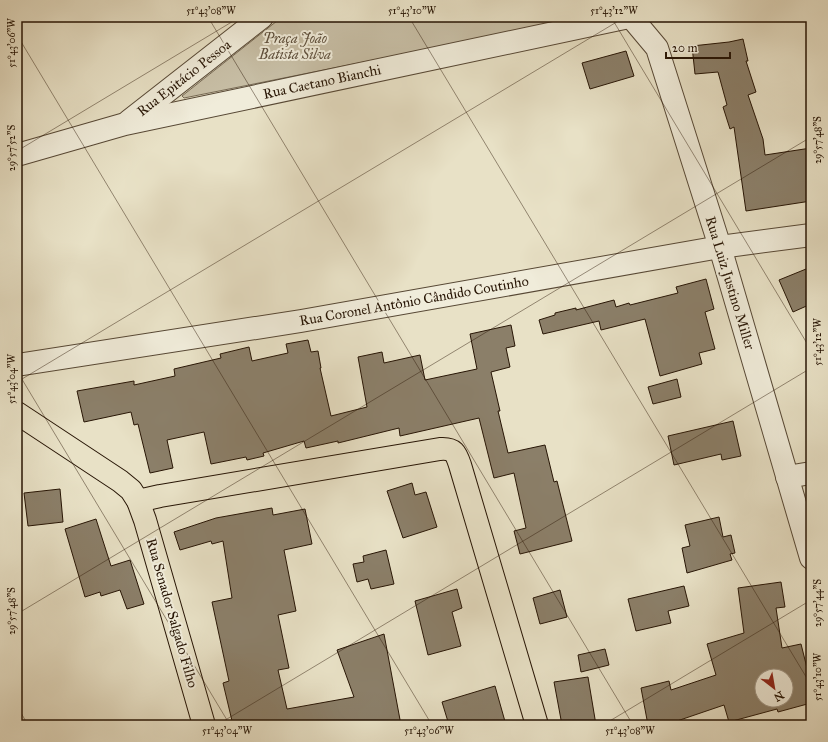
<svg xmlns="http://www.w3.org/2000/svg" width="828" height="742" font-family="'IM FELL Great Primer',serif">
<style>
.green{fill:#c7bea5;stroke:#776a55}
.building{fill:#8b7f69;stroke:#271505;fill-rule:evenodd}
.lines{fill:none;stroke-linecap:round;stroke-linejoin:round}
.minor-casing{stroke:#574835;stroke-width:24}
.major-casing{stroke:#271505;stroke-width:24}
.minor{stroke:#f0ecda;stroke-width:22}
.major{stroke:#e8e1c6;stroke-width:22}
.ticks{fill:none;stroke:#271505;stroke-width:1;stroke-opacity:0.45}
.labels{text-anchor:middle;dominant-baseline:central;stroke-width:4;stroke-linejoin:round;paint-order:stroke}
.park-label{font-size:14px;font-style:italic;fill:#5f503d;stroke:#f0ecda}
.street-label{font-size:14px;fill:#271505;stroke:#f0ecda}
.neatline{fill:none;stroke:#271505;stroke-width:1.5}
.ticks-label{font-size:10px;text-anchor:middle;fill:#271505}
</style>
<rect width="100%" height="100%" fill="#e8e1c6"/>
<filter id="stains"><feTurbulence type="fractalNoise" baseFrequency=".005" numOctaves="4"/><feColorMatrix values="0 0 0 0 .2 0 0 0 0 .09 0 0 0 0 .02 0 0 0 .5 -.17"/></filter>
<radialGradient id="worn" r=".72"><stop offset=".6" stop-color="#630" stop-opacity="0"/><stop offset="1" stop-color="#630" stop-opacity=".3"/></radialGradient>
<polygon class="green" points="282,17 588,17 189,97 184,98 182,96"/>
<g class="building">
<polygon points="743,39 748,61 746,61 756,92 748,95 763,139 765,155 811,148 811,201 746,211 734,127 730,129 723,107 727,105 718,72 695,74 692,46 729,42"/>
<polygon points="626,51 634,76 590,89 582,63"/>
<polygon points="811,267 811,304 793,312 779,280"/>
<polygon points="706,279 714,309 705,312 715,349 699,353 702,364 660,376 645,319 601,330 599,321 543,334 539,320 555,315 555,313 576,308 576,310 614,300 616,307 629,303 630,305 678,293 676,287"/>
<polygon points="511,325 515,346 506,348 510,367 491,372 500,411 498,411 508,453 545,445 554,482 557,481 572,541 520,554 514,531 526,528 514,473 494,478 479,418 400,436 399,428 338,443 338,441 306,448 304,441 263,453 264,456 247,460 246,457 211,464 204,432 167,440 173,468 150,473 138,424 134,425 131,412 84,422 77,391 134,381 134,385 175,376 174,369 221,358 220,354 249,347 252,361 288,353 286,344 308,340 311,352 318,351 321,368 320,368 331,416 367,407 358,357 382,352 384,363 420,355 425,380 477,369 470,334"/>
<polygon points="677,379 681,397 653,404 648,387"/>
<polygon points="733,421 741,456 722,460 721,454 674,465 668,436"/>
<polygon points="412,483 415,495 426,492 437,527 403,538 387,491"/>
<polygon points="60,489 63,522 28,526 24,493"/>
<polygon points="272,508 273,515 305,509 312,544 284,550 296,611 278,615 289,668 278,670 287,709 354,697 337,650 384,634 401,725 233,725 223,683 229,681 212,602 232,598 223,541 212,544 211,541 180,550 174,532 216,518"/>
<polygon points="719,517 723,537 731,535 735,553 730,554 732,560 687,573 682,548 690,546 685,525"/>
<polygon points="96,519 111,566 130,560 144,604 127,609 120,590 101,596 100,592 85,597 65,529"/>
<polygon points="386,550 394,584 371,589 368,579 357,582 353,564 364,562 363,556"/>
<path d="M781,582L785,607L776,608L782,648L801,644L811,684V703L778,712L777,709L729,722L724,705L677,721L678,725H648L641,688L669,681L671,690L716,675L707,644L744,633L738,588ZM762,676H786V700H762Z"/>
<polygon points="684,586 689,606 668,611 671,623 636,631 628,599"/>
<polygon points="457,589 462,608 452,612 461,646 428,655 415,601"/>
<polygon points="560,590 567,617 540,624 533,598"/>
<polygon points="605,649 609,665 581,672 578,655"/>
<polygon points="588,677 596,725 562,725 554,682"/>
<polygon points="495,686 506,725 449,725 442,702"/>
</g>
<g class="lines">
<g class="minor-casing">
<g id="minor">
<polyline points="631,17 657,48 720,247 811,558"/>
<polyline points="129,121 262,17"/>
<polyline points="17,155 125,124 629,17"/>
<polyline points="17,365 301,321 720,247 811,235"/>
<polyline points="787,477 811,473"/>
</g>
</g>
<g class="major-casing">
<g id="major">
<polyline points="17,413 120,481 131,490 138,501 145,520 204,725"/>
<path d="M138,501L160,496L440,449C454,448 456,453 460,465L537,725"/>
</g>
</g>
<use href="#minor" class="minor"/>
<use href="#major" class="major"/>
</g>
<path class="ticks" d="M208,17L633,725M409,17L811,685M611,17L811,350M17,35L432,725M17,151L240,17M17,371L230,725M17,382L625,17M17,614L811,137M17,706L28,725M217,725L811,368M603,725L811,600"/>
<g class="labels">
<g class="park-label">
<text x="295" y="38">Praça João<tspan x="295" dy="16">Batista Silva</tspan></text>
</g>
<g class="street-label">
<text transform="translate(184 78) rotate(-38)">Rua Epitácio Pessoa</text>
<text transform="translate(322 82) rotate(-12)">Rua Caetano Bianchi</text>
<text transform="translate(730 283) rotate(73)">Rua Luiz Justino Miller</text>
<text transform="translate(414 301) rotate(-10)">Rua Coronel Antônio Cândido Coutinho</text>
<text transform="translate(172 613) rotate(74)">Rua Senador Salgado Filho</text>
</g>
</g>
<rect width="828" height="742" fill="none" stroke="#e8e1c6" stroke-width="44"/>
<g transform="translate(774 688) rotate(149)"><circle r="19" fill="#f0ecda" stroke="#a09685"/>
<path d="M0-3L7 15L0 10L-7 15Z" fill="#8f2418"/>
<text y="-6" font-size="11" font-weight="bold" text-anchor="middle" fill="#271505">N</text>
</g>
<path d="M666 52v6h64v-6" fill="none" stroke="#271505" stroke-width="2"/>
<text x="672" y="52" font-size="12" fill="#271505" stroke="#f0ecda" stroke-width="3" paint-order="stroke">20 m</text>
<rect x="22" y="22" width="784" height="698" class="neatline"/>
<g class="ticks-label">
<text x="211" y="14">51°43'08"W</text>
<text x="412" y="14">51°43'10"W</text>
<text x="614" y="14">51°43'12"W</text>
<text transform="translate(11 43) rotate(-90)" y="4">51°43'06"W</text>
<text transform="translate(817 140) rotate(-90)" y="4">29°57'48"S</text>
<text transform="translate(11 148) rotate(-90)" y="4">29°57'52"S</text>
<text transform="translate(817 342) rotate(-90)" y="4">51°43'12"W</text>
<text transform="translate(11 379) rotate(-90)" y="4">51°43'04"W</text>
<text transform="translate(817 603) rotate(-90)" y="4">29°57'44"S</text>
<text transform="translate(11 611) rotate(-90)" y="4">29°57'48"S</text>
<text transform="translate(817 677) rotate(-90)" y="4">51°43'10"W</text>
<text x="227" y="734">51°43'04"W</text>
<text x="429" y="734">51°43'06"W</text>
<text x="630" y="734">51°43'08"W</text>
</g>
<rect width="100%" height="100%" filter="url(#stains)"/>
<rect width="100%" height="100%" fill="url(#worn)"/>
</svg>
